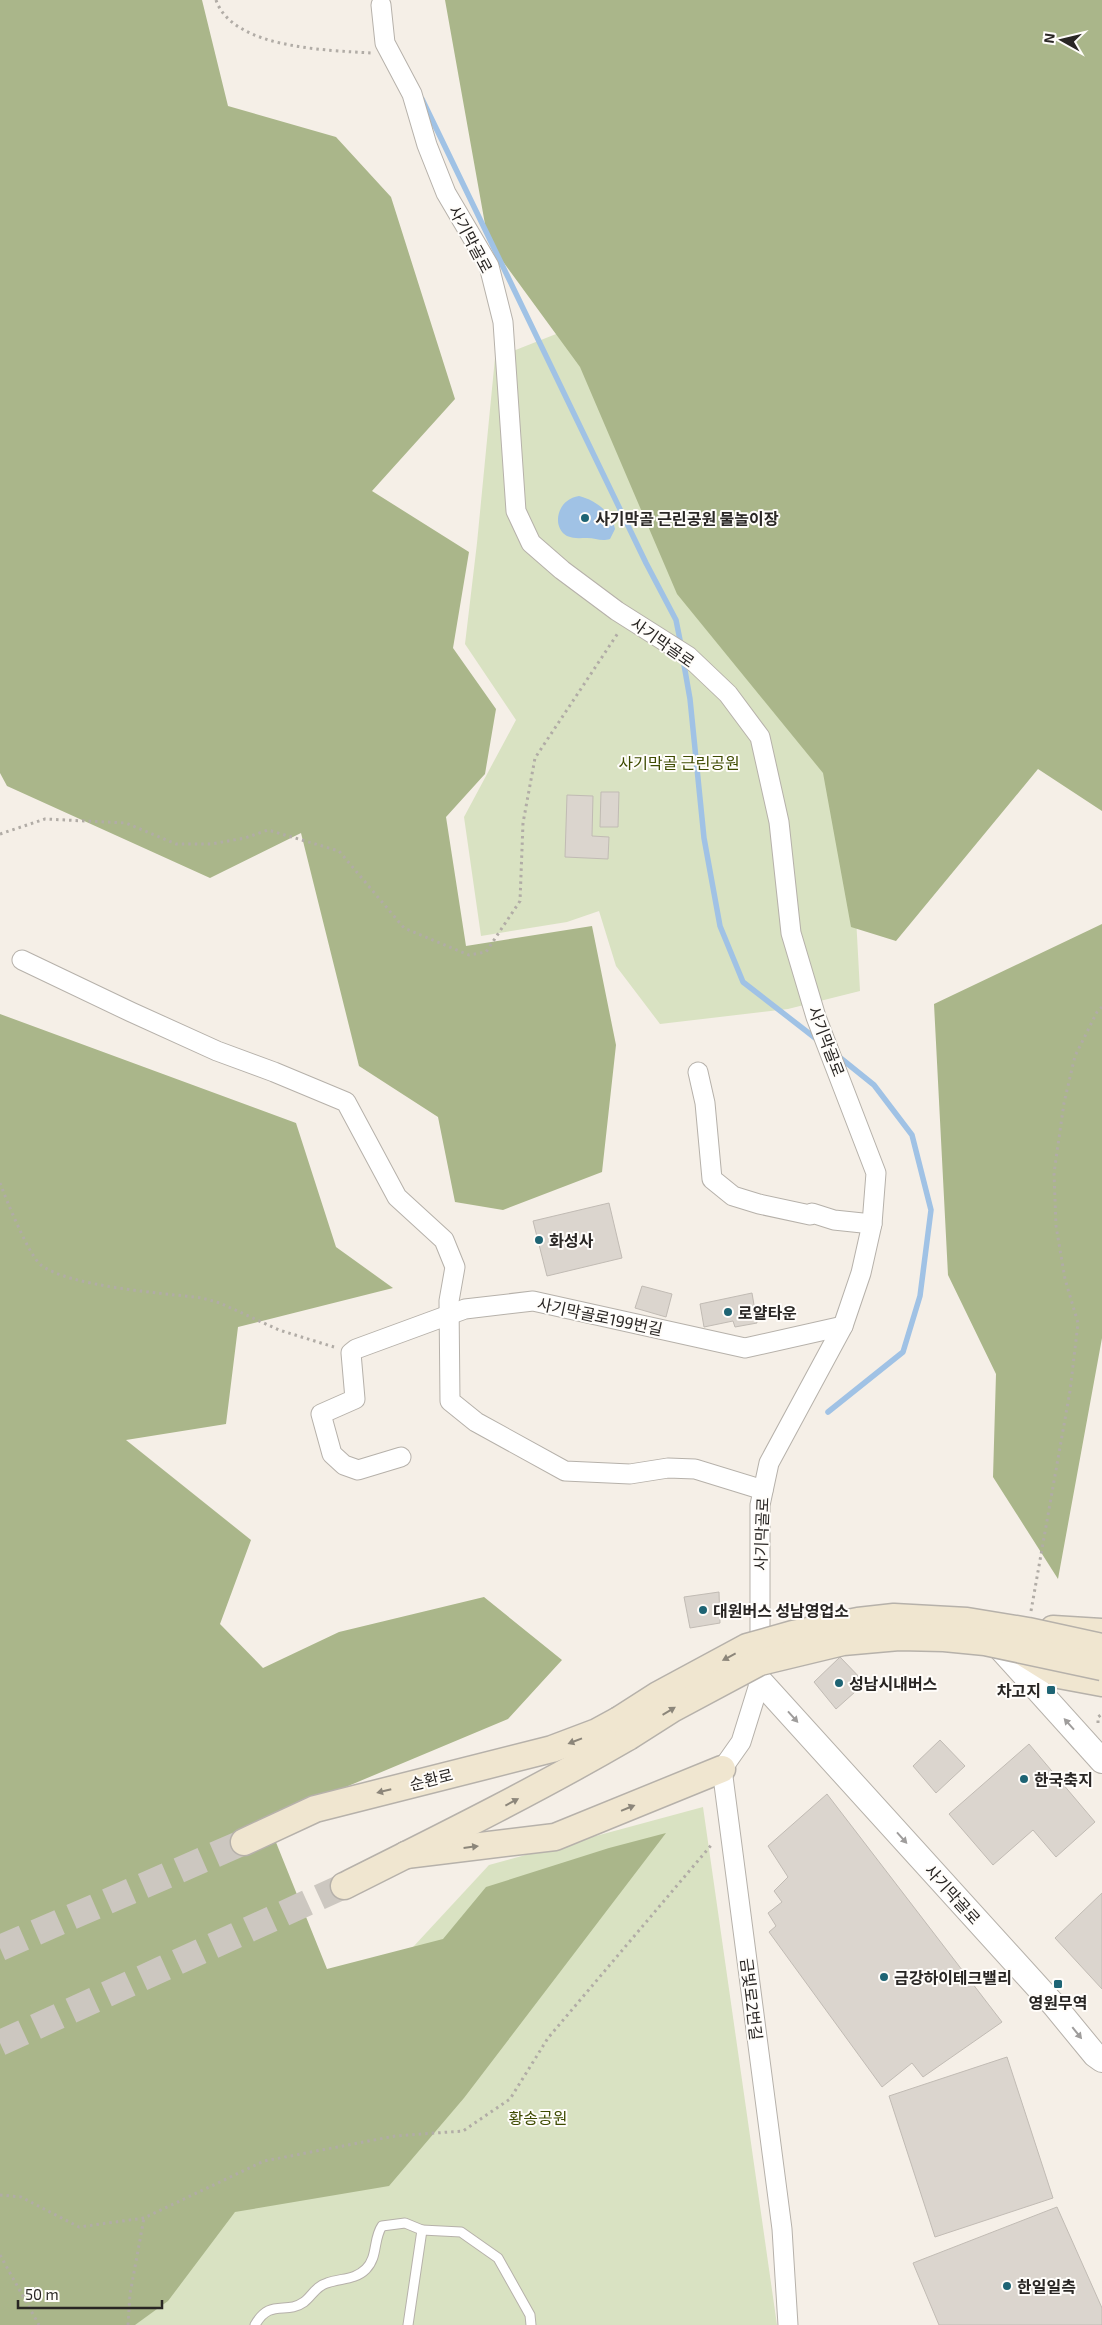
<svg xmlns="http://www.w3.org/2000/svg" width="1102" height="2325" font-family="'Exo 2','Noto Sans KR',sans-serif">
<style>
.green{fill:#d9e2c2}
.forest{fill:#aab68a}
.water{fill:#a0c2e5}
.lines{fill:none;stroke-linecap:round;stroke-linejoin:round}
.stream{stroke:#a0c2e5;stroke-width:5.5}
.building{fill:#dbd5ce;stroke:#c1bbb4}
.secondary-tunnel{stroke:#ccc7c0;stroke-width:26;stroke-dasharray:26 13;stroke-linecap:butt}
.service-casing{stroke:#b6b1aa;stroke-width:11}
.minor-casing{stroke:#b6b1aa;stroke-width:21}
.tertiary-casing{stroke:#b6b1aa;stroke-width:26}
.secondary-casing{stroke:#b6b1aa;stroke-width:29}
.path{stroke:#b1aca6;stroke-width:3;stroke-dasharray:2.5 4;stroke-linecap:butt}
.service{stroke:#fff;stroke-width:9}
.minor{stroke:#fff;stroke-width:19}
.tertiary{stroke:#fff;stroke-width:24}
.secondary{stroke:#f0e6d0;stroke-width:26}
.secondary-bridge-casing{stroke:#b6b1aa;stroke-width:29;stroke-linecap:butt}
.secondary-bridge{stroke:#f0e6d0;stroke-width:26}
.oneway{fill:#8c867a}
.oneway2{fill:#9f9d9c}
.poi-dot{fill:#1e6474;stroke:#fffdfa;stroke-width:2}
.labels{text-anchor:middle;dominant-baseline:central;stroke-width:4;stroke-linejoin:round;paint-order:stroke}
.street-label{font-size:16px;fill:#292624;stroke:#fffdfa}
.poi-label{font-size:16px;font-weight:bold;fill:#292624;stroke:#fffdfa;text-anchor:start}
.park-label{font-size:16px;fill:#3e4b01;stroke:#fffdfa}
</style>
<rect width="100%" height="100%" fill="#f5efe7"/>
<g class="green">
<polygon points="589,321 844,695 860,991 788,1009 660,1024 616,966 599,911 567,922 481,936 464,817 516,720 465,644 477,543 495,358"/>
<polygon points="703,1807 777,2325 63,2325 489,1865"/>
</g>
<g class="forest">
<polygon points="0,0 202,0 228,106 336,137 391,197 455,399 372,491 469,552 453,648 496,709 485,774 446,817 466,946 592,926 616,1045 602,1172 503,1210 455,1202 438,1117 359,1066 301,833 210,878 7,786 0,773"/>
<polygon points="445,0 1102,0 1102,811 1038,769 896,941 851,927 823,773 677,594 580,367 488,241"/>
<polygon points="1102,924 1102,1338 1058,1579 993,1477 996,1374 948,1275 934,1004"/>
<polygon points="0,1014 296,1123 336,1247 393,1288 238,1327 226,1424 126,1440 251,1540 220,1624 263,1668 339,1632 484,1597 562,1660 508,1719 267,1820 327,1969 443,1939 486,1887 609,1848 666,1833 464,2098 389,2186 235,2212 168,2301 135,2325 0,2325"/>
</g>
<path class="water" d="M579,496C595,500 612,512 615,529L610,539C601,542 596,538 587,538C580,538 574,539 567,536C551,527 557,499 579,496Z"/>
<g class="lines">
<g class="stream">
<polyline points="422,99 646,563 676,620 681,645"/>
<polyline points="683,659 690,699 704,838 720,926 743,982 819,1041"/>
<polyline points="828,1412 903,1352 920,1296 931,1210 912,1135 874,1085 838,1056"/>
</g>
</g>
<g class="building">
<polygon points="601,792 619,792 618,827 600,827"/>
<polygon points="567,795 593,796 592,836 609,837 608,859 565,857"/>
<polygon points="609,1203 622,1258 547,1276 533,1221"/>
<polygon points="642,1286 672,1294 666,1317 635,1308"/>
<polygon points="752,1293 757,1323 735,1327 733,1321 704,1327 700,1304"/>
<polygon points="719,1592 720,1623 690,1628 684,1597"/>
<polygon points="840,1657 865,1683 836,1709 814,1682"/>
<polygon points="940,1740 965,1766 936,1793 913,1766"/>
<polygon points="1029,1744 1095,1822 1056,1857 1033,1830 993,1865 949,1814"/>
<polygon points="827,1794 1002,2022 923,2077 912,2063 882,2087 769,1932 776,1926 768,1913 782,1902 774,1891 788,1877 768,1846"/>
<polygon points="1102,1893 1102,1989 1055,1938"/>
<polygon points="1007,2057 1053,2198 935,2237 889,2096"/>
<polygon points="1057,2207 1102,2308 1102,2325 939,2325 913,2263"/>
</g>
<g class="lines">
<g class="secondary-tunnel">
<polyline points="0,1948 244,1842"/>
<polyline points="0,2043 344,1886"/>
</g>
<g class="service-casing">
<g id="service">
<polyline points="422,2230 461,2232 498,2258 530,2315 531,2325"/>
<path d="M255,2325C270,2298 286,2315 304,2302C312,2296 316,2286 327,2283C341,2278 355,2280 366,2269C378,2257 373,2239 382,2226L405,2223L422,2230L408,2325"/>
</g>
</g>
<g class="minor-casing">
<g id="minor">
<polyline points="381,5 385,43 412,94 427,145 446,193 489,266 503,322 516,511 531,543 562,570 617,611 688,656 728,694 760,737 779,822 791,933 816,1017 876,1173 872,1224 861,1273 843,1326 769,1463 760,1505 760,1681 741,1742 722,1769 782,2229 788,2325"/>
<polyline points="22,960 131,1012 217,1051 274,1072 346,1102 397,1197 444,1240 455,1267 449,1301 450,1401 476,1422 565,1471 630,1474 668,1468 695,1469 763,1490"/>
<polyline points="698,1072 705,1103 712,1179 733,1196 759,1204 810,1215 812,1213 834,1220 872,1224"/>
<polyline points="401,1457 358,1470 344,1465 332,1454 321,1414 355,1399 351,1353 356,1349 465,1309 533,1301 745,1348 843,1326"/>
</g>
</g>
<g class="tertiary-casing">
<g id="tertiary">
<polyline points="991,1638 1102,1761"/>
<polyline points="760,1681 1054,2005 1095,2055 1102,2060"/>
</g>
</g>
<g class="secondary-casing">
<g id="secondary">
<polyline points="1053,1629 1102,1632"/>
<polyline points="1019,1650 1059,1675 1102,1683"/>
<polyline points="244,1842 315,1809 552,1749 597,1732 619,1720"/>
<polyline points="406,1855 555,1837 722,1769"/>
<path d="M344,1886C440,1838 535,1791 628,1737"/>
</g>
</g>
<g class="path">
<path d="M216,0C233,49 328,50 371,53"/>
<polyline points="0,834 45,819 126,823 176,844 211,844 245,838 268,830 339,851 404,928 469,955 486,952 520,901 523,823 535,758 618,633"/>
<path d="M0,1183C6,1199 29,1256 41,1265C70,1287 163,1293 202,1298L220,1303L279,1330L334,1347"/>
<polyline points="1031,1611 1070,1391 1078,1323 1065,1279 1056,1226 1054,1173 1064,1103 1075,1056 1097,1012 1102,1007"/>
<polyline points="1098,1723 1098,1717 1102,1714"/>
<polyline points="0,2195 21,2197 79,2227 144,2218 264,2161 395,2136 463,2131 510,2099 548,2038 713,1843"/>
<polyline points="0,2255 39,2325"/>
<polyline points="128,2325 130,2294 144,2218"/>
</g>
<use href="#service" class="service"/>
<use href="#minor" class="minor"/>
<use href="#tertiary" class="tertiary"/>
<use href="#secondary" class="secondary"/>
<g class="secondary-bridge-casing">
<g id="secondary-bridge">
<polyline points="619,1720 658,1695 747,1647 793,1634 858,1621 894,1617 967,1621 1028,1631 1102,1647"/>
<polyline points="628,1737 672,1709 760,1662 843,1642 899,1637 944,1638 985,1642 1102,1667"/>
</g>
</g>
<use href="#secondary-bridge" class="secondary-bridge"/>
</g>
<defs><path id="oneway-solid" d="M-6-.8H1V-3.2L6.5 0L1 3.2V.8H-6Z" transform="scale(1.25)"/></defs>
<g class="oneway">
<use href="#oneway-solid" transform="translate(729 1657) rotate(152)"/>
<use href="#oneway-solid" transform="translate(669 1711) rotate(-31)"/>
<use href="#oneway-solid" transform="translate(575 1741) rotate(159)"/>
<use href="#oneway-solid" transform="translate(384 1791) rotate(166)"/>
<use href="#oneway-solid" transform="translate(512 1802) rotate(-28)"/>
<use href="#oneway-solid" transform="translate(628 1808) rotate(-22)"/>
<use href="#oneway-solid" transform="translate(471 1847) rotate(-7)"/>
</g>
<g class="oneway2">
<use href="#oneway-solid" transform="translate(793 1717) rotate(48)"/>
<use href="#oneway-solid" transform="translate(1069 1724) rotate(-132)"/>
<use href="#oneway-solid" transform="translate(902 1838) rotate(48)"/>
<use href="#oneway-solid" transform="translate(1077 2033) rotate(51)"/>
</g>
<g class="poi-dot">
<circle cx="585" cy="518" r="5"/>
<circle cx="539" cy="1240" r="5"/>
<circle cx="728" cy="1312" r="5"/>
<circle cx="703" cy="1610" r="5"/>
<circle cx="839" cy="1683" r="5"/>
<rect x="1046" y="1685" width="10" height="10" rx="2.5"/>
<circle cx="1024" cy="1779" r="5"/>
<circle cx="884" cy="1977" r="5"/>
<rect x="1053" y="1979" width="10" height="10" rx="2.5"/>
<circle cx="1007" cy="2286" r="5"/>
</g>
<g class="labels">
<g class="street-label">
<text transform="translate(471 239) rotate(62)">사기막골로</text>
<text transform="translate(663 642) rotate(35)">사기막골로</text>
<text transform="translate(827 1041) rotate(69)">사기막골로</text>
<text transform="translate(600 1316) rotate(12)">사기막골로199번길</text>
<text transform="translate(761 1534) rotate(-88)">사기막골로</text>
<text transform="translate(431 1779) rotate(-14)">순환로</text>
<text transform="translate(953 1894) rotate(48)">사기막골로</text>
<text transform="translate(752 1999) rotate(83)">금빛로2번길</text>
</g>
<g class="poi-label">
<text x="595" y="518">사기막골 근린공원 물놀이장</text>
<text x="549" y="1240">화성사</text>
<text x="738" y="1312">로얄타운</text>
<text x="713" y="1610">대원버스 성남영업소</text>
<text x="849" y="1683">성남시내버스</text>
<text x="1041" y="1690" text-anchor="end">차고지</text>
<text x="1034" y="1779">한국축지</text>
<text x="894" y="1977">금강하이테크밸리</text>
<text x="1058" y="2002" text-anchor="middle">영원무역</text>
<text x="1017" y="2286">한일일측</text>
</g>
<g class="park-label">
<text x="679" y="762">사기막골 근린공원</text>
<text x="538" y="2117">황송공원</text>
</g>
</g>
<g transform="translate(1062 40) rotate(278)" stroke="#fffdfa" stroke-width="4" paint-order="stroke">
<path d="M0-4L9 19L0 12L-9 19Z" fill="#292624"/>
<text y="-8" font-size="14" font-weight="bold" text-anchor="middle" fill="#292624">N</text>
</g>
<path d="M18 2300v8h144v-8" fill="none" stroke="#292624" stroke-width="2.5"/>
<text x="25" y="2300" font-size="15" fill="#292624" stroke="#fffdfa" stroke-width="4" paint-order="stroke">50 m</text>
</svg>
